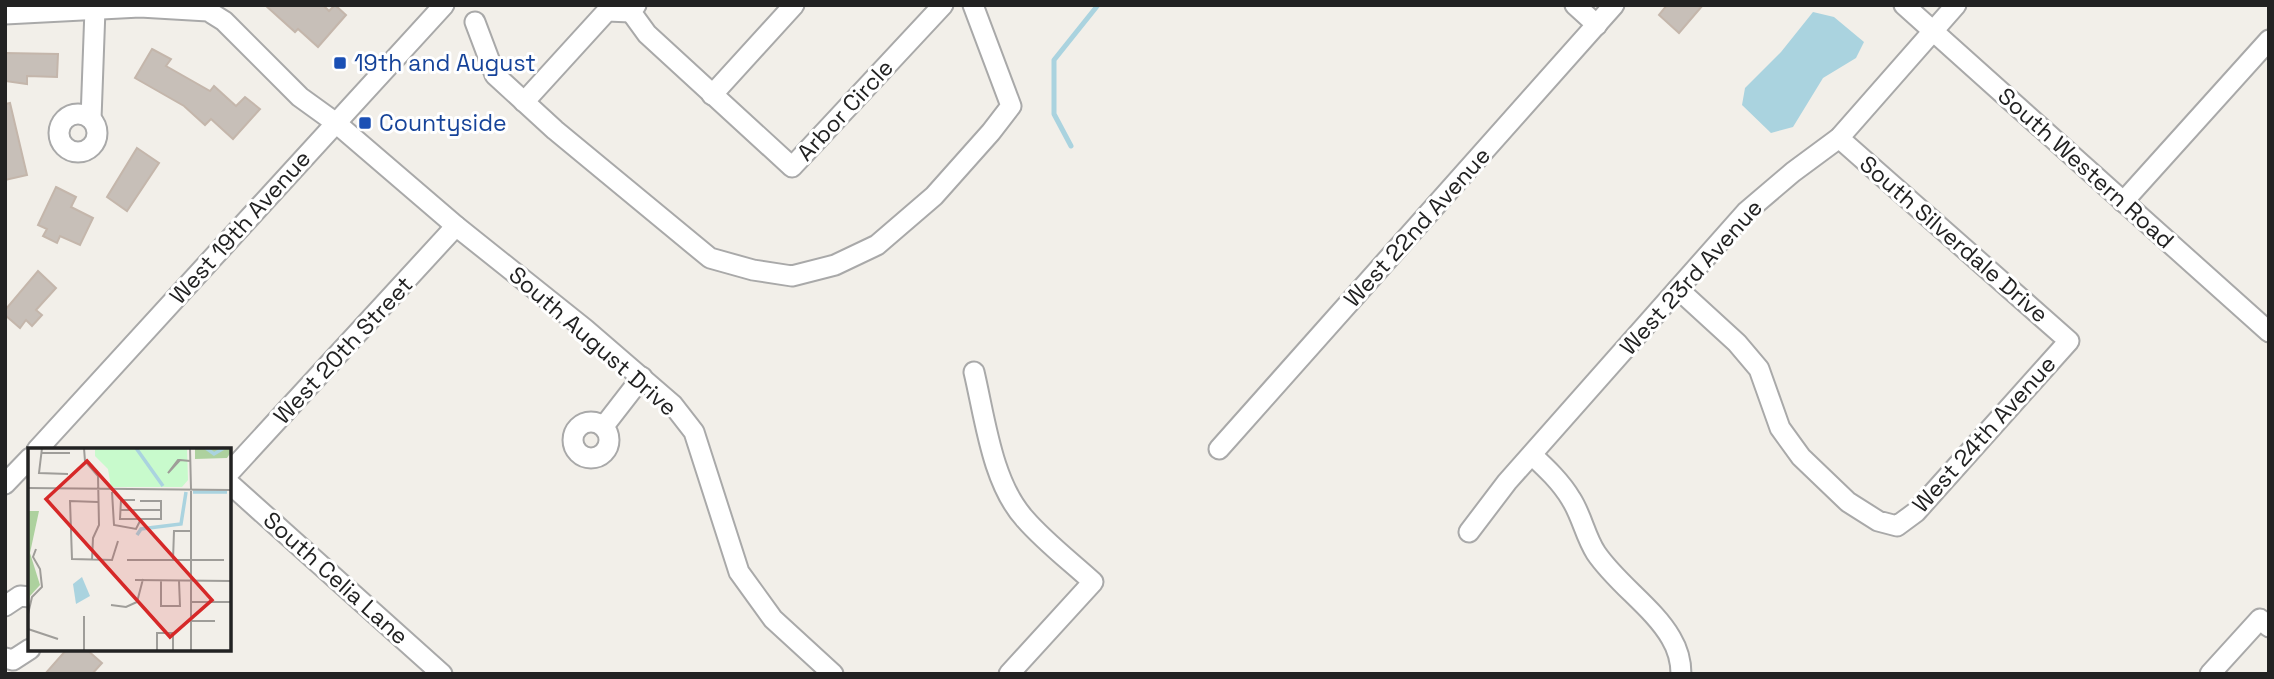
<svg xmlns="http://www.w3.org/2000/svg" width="2274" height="679" font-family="'Space Grotesk',sans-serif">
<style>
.water{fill:#aad3df}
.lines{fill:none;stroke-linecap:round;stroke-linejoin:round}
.stream{stroke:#aad3df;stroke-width:5}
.building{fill:#c7bfb8;stroke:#c4b6ab;stroke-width:2}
.minor-casing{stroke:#a9a9a9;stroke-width:23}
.minor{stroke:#fff;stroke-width:19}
.transit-dot{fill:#1a4fb4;stroke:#fff;stroke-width:2.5}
.labels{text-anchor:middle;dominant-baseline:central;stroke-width:6;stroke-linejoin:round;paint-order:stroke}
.transit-label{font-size:23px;fill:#164399;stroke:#fff;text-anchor:start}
.street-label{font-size:23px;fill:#222;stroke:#fff}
.inset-river{fill:none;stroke:#aad3df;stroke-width:3.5}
.inset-road{fill:none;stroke:#9f9d99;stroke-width:2}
.view{fill:#d62828;fill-opacity:0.15;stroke:#d62828;stroke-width:3.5}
.inset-edge{fill:none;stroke:#222;stroke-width:3.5}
</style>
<rect width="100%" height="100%" fill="#f2efe9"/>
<polygon class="water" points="1813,12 1834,17 1864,42 1856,58 1823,78 1793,127 1771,133 1742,105 1745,88 1781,52"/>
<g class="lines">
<polyline class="stream" points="1071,146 1054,114 1054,60 1098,5"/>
</g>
<g class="building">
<polygon points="265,5 323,5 329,11 335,5 346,15 318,47 298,29 295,32"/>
<polygon points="1667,5 1703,5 1679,33 1659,15"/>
<polygon points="152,49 171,59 166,66 210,91 214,86 236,106 245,97 260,109 233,139 211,119 205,125 184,106 135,78"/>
<polygon points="5,53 58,54 57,77 27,76 27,84 5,81"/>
<polygon points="10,103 27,175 5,180 5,104"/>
<polygon points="137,148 159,163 127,211 107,197"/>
<polygon points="56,187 76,197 71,207 93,218 80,245 60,236 57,243 43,236 47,229 38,225"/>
<polygon points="38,271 56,288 36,310 42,315 32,326 26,320 20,328 5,315 5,310"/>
<polygon points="67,649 86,649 102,663 92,674 45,674"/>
</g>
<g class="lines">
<g class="minor-casing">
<g id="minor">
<polyline points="636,5 631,12 647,34 792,167 943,5"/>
<polyline points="1575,5 1597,25"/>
<polyline points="1904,5 2269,332"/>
<polyline points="5,14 140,7 208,11 224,21 300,97 336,123 456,226 585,329 673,405 694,432 739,572 773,619 833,674"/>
<polyline points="475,22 495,75 555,130 710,258 753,270 792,276 835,265 877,245 934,196 991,132 1011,106 973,5"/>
<polyline points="712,95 794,5"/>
<polyline points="524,102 607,11 631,12"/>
<circle cx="78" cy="133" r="19"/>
<polyline points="91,119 95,9"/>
<polyline points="2123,202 2269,40"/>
<polyline points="1678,289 1737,343 1759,369 1780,428 1801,457 1848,502 1878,521 1897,526 1916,512 2069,341 1839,138"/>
<path d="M974,372C985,418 992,483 1025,519C1045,542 1070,561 1093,582L1009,674"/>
<circle cx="591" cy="440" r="18"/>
<polyline points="604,426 642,377"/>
<polyline points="1219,449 1614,5"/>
<polyline points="37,450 444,5"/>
<path d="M1532,455C1546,468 1561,482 1571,499C1582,516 1585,536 1596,553C1617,584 1653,607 1671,638C1677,648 1681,662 1681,674"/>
<polyline points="229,473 456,226"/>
<polyline points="229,483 442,674"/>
<polyline points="5,484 30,458"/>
<polyline points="1469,532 1507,482 1746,212 1793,172 1839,138 1956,5"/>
<polyline points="5,606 20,596 30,597"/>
<polyline points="5,658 13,660 30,649"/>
<polyline points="2210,674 2260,619 2269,627"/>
</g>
</g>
<use href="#minor" class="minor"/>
</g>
<g class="transit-dot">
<rect x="333" y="56" width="14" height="14" rx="3.5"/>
<rect x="358" y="116" width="14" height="14" rx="3.5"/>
</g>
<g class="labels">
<g class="transit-label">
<text x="354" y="63">19th and August</text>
<text x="379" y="123">Countyside</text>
</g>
<g class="street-label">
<text transform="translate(845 110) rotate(-47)">Arbor Circle</text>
<text transform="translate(2086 168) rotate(42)">South Western Road</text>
<text transform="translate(240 227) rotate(-48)">West 19th Avenue</text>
<text transform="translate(1417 227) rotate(-48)">West 22nd Avenue</text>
<text transform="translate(1954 239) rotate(41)">South Silverdale Drive</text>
<text transform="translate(1691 277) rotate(-48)">West 23rd Avenue</text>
<text transform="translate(593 341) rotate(41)">South August Drive</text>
<text transform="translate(343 350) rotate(-47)">West 20th Street</text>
<text transform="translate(1984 434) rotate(-48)">West 24th Avenue</text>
<text transform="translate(336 578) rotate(42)">South Celia Lane</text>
</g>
</g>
<g transform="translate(28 448)">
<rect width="203" height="203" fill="#f2efe9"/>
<path d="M167,0H203V4L199,10L167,11ZM0,63H11L2,105L12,137L2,148L0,164Z" fill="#add19e"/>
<path d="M67,0H159L160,32L154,39H83L80,21L67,8Z" fill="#c8facc"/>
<path d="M54,129L62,148L48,156L45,136Z" fill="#aad3df"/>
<path class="inset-river" d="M108,0L135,38M178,0L186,6L196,0M165,44H199M109,87L113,81L153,76L158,44"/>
<path class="inset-road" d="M14,0L11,25L40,26M56,0L57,13L70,28L71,77L65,90L64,112M162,0L163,41M13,5H42M152,12L140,25L150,12H152L162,13M0,40L203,42M163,41V203M84,44L86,77L108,81L113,71M107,52H93L92,71H133V53H112M70,54L42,53L44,111L84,112L90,93M92,62H133M99,112H196M145,112L146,83H163M107,132L203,133M133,132V158H152L151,133M163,154H203M83,157L98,159L109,154L115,131M0,166L4,149L14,139L12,121L5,109L8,101M56,168V203M163,173H187M0,181L30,191M129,203V185H145V203"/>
<path class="view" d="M59,13L184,152L142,189L18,51Z"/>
<rect width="203" height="203" class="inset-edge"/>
</g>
<rect width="2274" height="679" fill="none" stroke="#222222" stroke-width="14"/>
</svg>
